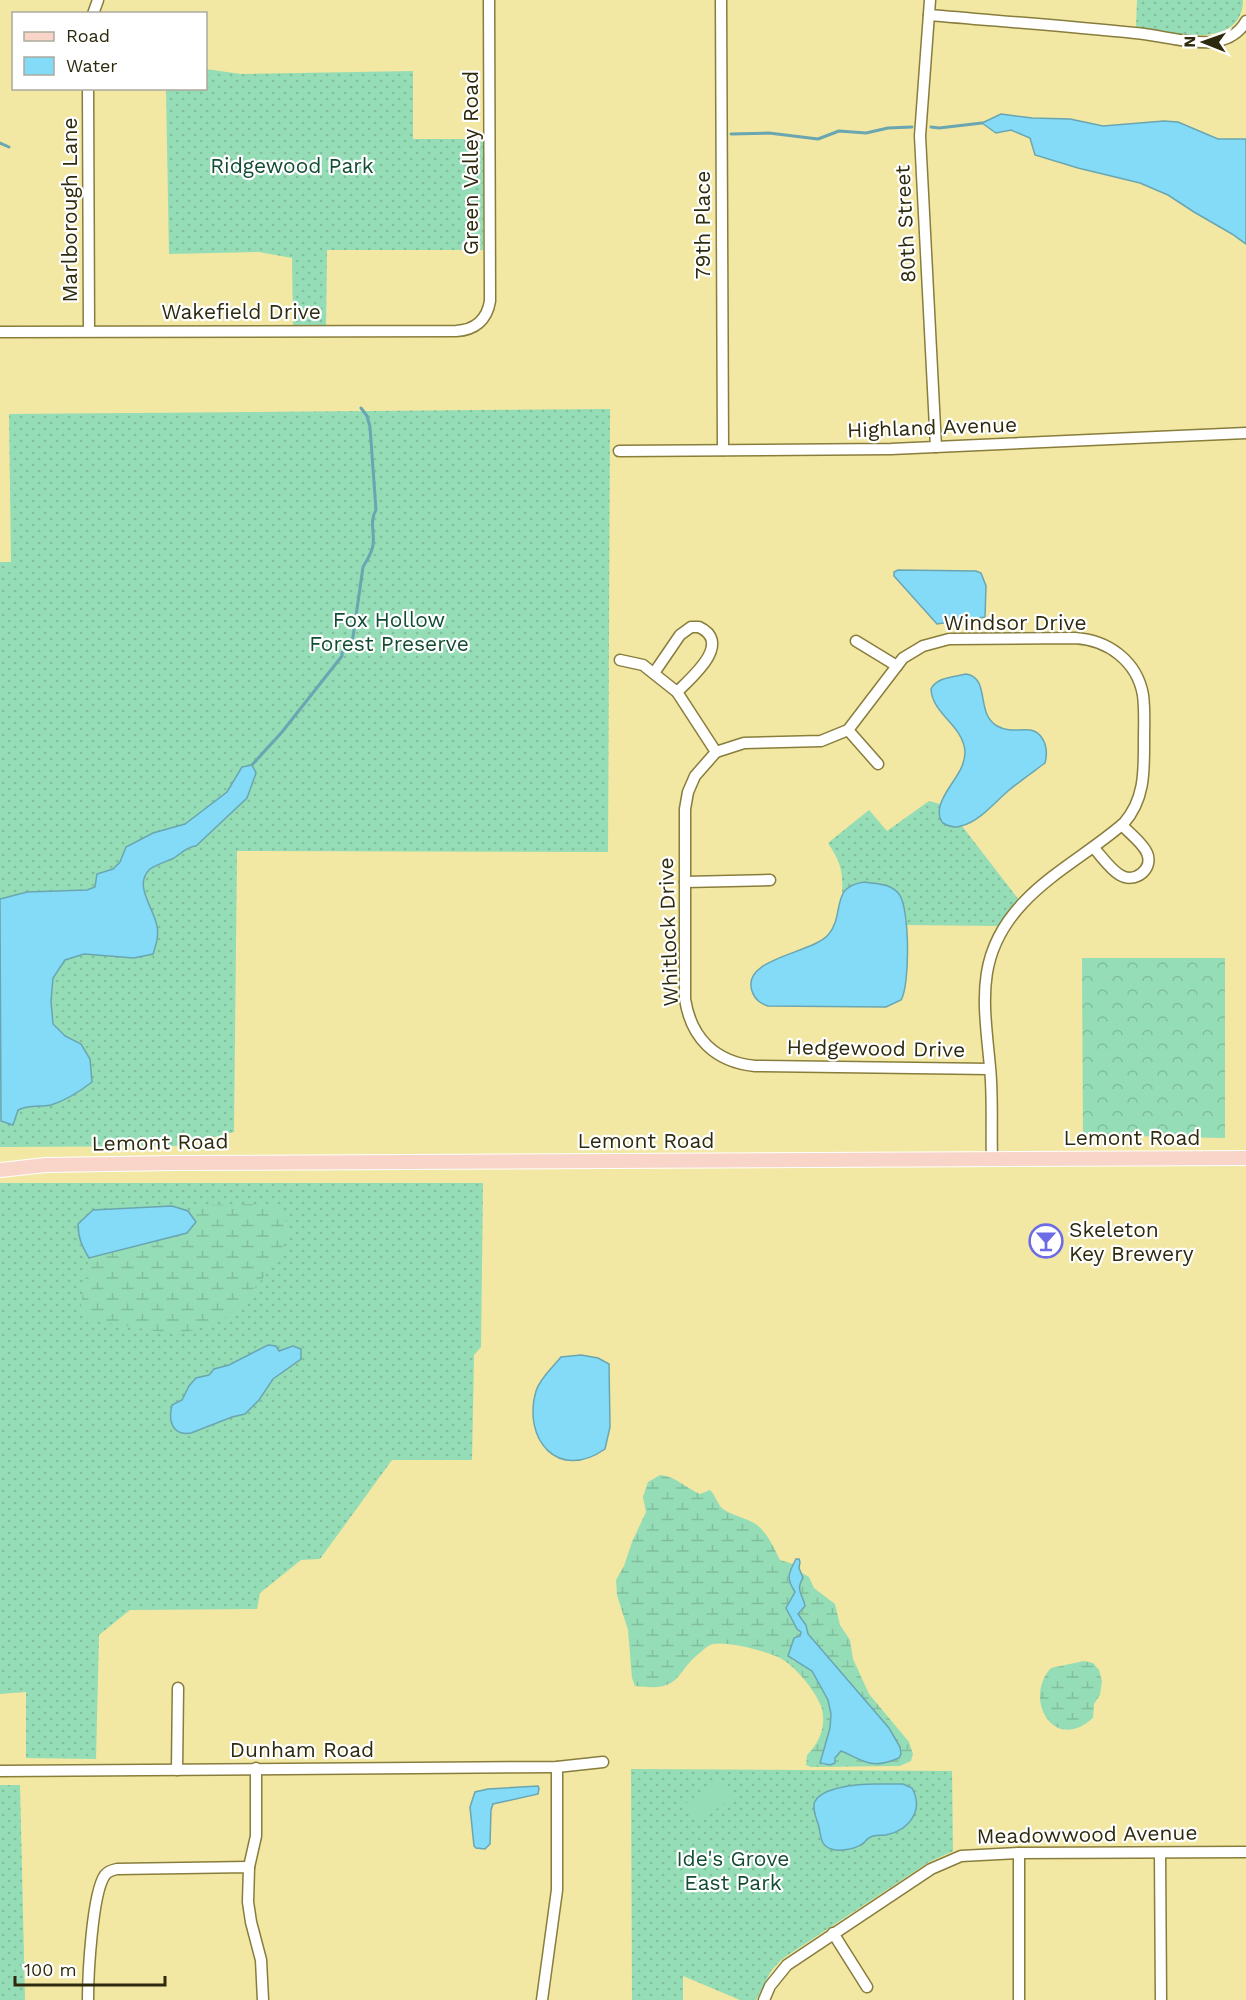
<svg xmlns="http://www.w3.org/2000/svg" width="1246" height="2000" font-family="'Work Sans',sans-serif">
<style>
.grass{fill:url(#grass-dots)}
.forest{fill:url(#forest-crowns)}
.wetland{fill:url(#wetland-marsh)}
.pitch{fill:#95ddb6}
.water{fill:#83dbf7;stroke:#6aa6b1;stroke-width:1.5}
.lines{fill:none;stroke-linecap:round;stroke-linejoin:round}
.stream{stroke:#6aa6b1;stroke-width:3}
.minor-casing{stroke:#887d3c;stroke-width:13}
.major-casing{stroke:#fff;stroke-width:16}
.minor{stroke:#fff;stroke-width:10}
.major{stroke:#f9d5c9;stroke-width:14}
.labels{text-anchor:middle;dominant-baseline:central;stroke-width:4.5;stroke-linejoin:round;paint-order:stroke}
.street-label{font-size:21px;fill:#2e2a0e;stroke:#fff}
.park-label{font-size:21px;fill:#124c32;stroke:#fff}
.poi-label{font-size:21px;fill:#2e2a0e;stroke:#fff;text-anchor:start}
</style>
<defs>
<pattern id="grass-dots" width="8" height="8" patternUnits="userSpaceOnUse" patternTransform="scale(1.5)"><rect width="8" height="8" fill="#95ddb6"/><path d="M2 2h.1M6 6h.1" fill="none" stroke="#81be9b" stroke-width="1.8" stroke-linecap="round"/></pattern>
<pattern id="forest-crowns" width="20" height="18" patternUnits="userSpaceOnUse" patternTransform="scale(1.5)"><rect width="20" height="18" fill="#95ddb6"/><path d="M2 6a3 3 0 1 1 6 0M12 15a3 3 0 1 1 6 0" fill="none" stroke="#81be9b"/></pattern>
<pattern id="wetland-marsh" width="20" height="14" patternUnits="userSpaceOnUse" patternTransform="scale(1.5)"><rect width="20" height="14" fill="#95ddb6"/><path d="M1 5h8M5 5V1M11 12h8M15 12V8" fill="none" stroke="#81be9b"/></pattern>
</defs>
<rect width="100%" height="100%" fill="#f2e7a3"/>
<g class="grass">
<path d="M1137,0H1243C1242,52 1169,32 1136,29Z"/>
<polygon points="206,69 241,74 413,71 413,139 483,139 483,250 327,250 326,326 293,325 292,258 259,252 169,254 166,89 206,88"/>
<polygon points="610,409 608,852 237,851 234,1132 180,1146 0,1147 0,562 11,562 9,414"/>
<path d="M929,801L940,804L939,813L956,827L962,826L1019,900L998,926L906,925L907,919L848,887L842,893C843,870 841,863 828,843L869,810L887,831Z"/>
<polygon points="0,1183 483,1183 481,1347 474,1355 472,1460 392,1460 320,1559 301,1560 260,1593 257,1609 130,1610 99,1635 96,1759 26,1758 26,1692 0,1694"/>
<polygon points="631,1769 952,1771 953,1851 929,1862 782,1959 771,1971 756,2000 740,2000 683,1976 683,2000 632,2000"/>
<polygon points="0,1785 20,1785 25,2000 0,2000"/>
</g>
<polygon class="forest" points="1082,958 1225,958 1225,1138 1083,1135"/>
<g class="wetland">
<polygon points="265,1204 276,1208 285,1215 287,1232 279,1259 249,1295 225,1318 185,1333 173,1334 92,1320 81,1305 89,1258 187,1233 196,1222 188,1211 197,1205"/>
<path d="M660,1475C677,1477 684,1487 700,1494L710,1490C716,1496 717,1504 723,1509C733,1516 747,1518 757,1525C768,1534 774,1548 780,1560L793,1564C788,1576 788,1582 795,1592L786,1608L797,1629L801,1632L792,1660C799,1663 808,1666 813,1671C826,1686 833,1710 830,1729C827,1741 819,1753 823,1765L835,1763L837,1753L841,1751C867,1762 869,1769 899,1758L901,1753L889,1728L879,1716L863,1700L808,1634L806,1625L798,1614L803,1610L804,1601C799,1593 798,1586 803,1578L802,1573L809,1577L814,1588L835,1604L840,1625L850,1640L853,1659L869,1694L909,1742L913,1754L911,1761L900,1766L811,1767L806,1765L807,1755C820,1742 827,1725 821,1706C815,1690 795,1666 780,1658C766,1651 728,1641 713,1644C709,1645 705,1648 702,1651C672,1674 684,1692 635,1686L632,1678L628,1630L617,1595L616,1580L624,1566L632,1542L646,1512L643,1497L648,1482Z"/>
<path d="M1084,1661L1093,1663L1099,1670L1102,1681L1100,1695L1094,1704L1093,1718C1053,1754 1023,1698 1051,1668Z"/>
</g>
<polygon class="pitch" points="718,1780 731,1798 699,1822 685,1804"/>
<g class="water">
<polygon points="1001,114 1032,118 1070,119 1103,126 1164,121 1178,122 1218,139 1246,139 1246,244 1232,234 1194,212 1168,195 1140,183 1078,168 1035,155 1030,138 1011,130 996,133 982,123"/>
<polygon points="898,570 976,571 981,573 986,586 985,617 937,624 894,576 894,572"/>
<path d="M966,674C991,678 975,713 997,726C1016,737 1036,719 1045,744C1047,751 1047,756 1045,763C1033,772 1020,781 1008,791C995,802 979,822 961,826C955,828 948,826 943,823C939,819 939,811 940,806C945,787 965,773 965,752C964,726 932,714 931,689C937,677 954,677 966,674Z"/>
<path d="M252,765L256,773L247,798L196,846C187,846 180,855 172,859C165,862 156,865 150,869C133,885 153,906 157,926C159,936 156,945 153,954L134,958L84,954L65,960L53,978L51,1001L53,1024L65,1036L81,1044L90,1059L92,1082C79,1092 67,1100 51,1105C40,1107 28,1105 18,1110L13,1125L1,1121L0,899L27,892L87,890L95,887L97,874L113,869L120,862L126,847L153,833L185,824L227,792L242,767Z"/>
<path d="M864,882C877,884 890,883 899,894C910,908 910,986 901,1000L886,1007L768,1006C760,1003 755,1000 752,991C741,958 811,954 828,935C846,914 829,887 864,882Z"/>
<path d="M172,1206L188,1211L196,1222L187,1233L89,1258C82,1246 78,1238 78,1224L93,1210Z"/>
<path d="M268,1345L276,1346L279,1351L293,1346L301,1349V1359L273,1379L259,1400L245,1414L232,1417L191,1433C172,1436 168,1421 172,1405L182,1400L189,1386L196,1378L209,1375L214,1369L229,1365Z"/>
<path d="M581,1355L598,1358L609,1364L610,1427L605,1449C558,1482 522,1439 536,1391C540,1378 553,1367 561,1357Z"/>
<path d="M796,1559H799L800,1562L799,1568L803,1578C795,1591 803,1594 805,1606L798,1614L806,1625L808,1634L889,1728L900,1747L901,1754L899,1758C871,1770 865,1761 841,1751L835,1758V1763L830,1765L820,1763L830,1728L831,1714L828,1700L812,1671L788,1656L794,1638L800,1636L801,1632L797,1629L786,1608L795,1592C786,1578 788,1574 796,1559Z"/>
<path d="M877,1784H903L912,1788C924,1810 910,1830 886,1835C881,1836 874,1834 869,1838C866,1839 865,1843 862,1844C855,1849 839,1852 831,1849C820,1845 821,1836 819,1827C817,1820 813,1812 814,1804C819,1786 862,1784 877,1784Z"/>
<polygon points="538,1786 539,1788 538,1794 493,1804 491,1810 490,1844 485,1849 476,1848 474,1846 470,1807 475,1792 488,1789"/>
</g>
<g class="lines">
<g class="stream">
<polyline points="931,127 939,128 982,123"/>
<polyline points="731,134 769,133 818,139 839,131 866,133 888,128 912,127"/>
<polyline points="0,143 9,147"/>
<path d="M252,765L282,732L342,656V653L353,637L363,567C367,560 372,553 373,545C375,533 369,521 376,510L370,427L367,416L361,408"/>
</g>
<g class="minor-casing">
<g id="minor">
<polyline points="721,0 723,450"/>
<polyline points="930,0 920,136 936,447"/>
<polyline points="93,14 98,0"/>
<path d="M929,15C998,21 1066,26 1135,33C1160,35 1187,44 1212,42C1227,40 1239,34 1246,21"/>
<polyline points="88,88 89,331"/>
<path d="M0,332L456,331C475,330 487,320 490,301L489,0"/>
<polyline points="619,451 891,449 1246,433"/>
<polyline points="856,641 897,666"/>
<polyline points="620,660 643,665 677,692 716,752"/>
<path d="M654,673L680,635L691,627H699C733,643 692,677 677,692"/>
<polyline points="848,730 878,764"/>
<path d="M1094,848C1102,857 1110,869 1120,875C1135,884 1154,869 1147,853C1143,843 1129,833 1122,825"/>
<polyline points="685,882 770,880"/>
<path d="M990,1069L755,1066C715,1062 691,1038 685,999V809L688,792L695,776L716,752L744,743L821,741L848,730L903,658L923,646L949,639L1075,638C1108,640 1137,661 1143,695C1145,710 1144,726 1144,741C1144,771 1145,799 1124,823C1092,851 1052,872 1023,903C974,955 984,1003 990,1067C993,1097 991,1129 992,1159"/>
<polyline points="177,1770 178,1688"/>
<polyline points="0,1771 557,1767 603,1762"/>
<polyline points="1019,1853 1019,2000"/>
<polyline points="1160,1853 1161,2000"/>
<polyline points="249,1867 256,1836 256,1768"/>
<polyline points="833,1933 867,1987"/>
<path d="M88,2000C88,1976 92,1893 105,1875C108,1871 112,1870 117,1869L249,1867L248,1902L251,1922L261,1960L263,2000"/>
<polyline points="542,2000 557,1890 557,1767"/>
<polyline points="764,2000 770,1986 787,1965 931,1869 961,1856 1019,1853 1246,1852"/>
</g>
</g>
<g class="major-casing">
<polyline id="major" points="0,1170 46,1165 176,1163 1246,1158"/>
</g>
<use href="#minor" class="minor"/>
<use href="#major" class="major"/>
</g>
<defs>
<g id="bar-ring" transform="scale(1.725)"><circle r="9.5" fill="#fff" stroke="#6d6ce6" stroke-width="1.5"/><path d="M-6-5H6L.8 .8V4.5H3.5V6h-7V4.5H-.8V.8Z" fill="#6d6ce6"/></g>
</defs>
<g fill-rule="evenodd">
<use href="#bar-ring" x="1046" y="1241"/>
</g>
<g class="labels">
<g class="street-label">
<text transform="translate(470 163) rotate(-90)">Green Valley Road</text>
<text transform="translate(69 210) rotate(-90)">Marlborough Lane</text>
<text transform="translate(905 224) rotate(-93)">80th Street</text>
<text transform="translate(702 225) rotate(-90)">79th Place</text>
<text x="241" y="311">Wakefield Drive</text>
<text transform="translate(932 427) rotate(-2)">Highland Avenue</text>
<text x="1015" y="622">Windsor Drive</text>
<text transform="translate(668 932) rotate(-92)">Whitlock Drive</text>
<text transform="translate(876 1048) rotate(1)">Hedgewood Drive</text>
<text x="1132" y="1137">Lemont Road</text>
<text x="646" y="1140">Lemont Road</text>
<text transform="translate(160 1142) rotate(-1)">Lemont Road</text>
<text x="302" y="1749">Dunham Road</text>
<text transform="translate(1087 1834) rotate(-1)">Meadowwood Avenue</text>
</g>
<g class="park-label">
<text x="292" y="165">Ridgewood Park</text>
<text x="389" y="619">Fox Hollow<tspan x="389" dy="24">Forest Preserve</tspan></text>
<text x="733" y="1858">Ide's Grove<tspan x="733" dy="24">East Park</tspan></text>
</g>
<g class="poi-label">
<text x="1069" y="1229">Skeleton<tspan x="1069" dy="24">Key Brewery</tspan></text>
</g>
</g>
<rect x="12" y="12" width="195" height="78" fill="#ffffff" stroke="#abaa9f" stroke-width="1.5"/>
<rect x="24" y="32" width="30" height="9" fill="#f9d5c9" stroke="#abaa9f" stroke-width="1.5"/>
<text x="66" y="42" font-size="18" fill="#2e2a0e">Road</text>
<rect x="24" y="57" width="30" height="18" fill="#83dbf7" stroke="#abaa9f" stroke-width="1.5"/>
<text x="66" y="72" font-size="18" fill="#2e2a0e">Water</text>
<g transform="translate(1204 42) rotate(271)" stroke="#ffffff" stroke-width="4.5" paint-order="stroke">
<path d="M0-4.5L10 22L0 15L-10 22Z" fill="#2e2a0e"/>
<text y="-9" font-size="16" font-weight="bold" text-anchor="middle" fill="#2e2a0e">N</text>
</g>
<path d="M15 1976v9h150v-9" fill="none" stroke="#2e2a0e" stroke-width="3"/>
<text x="24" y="1976" font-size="18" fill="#2e2a0e" stroke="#ffffff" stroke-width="4.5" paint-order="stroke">100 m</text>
</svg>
